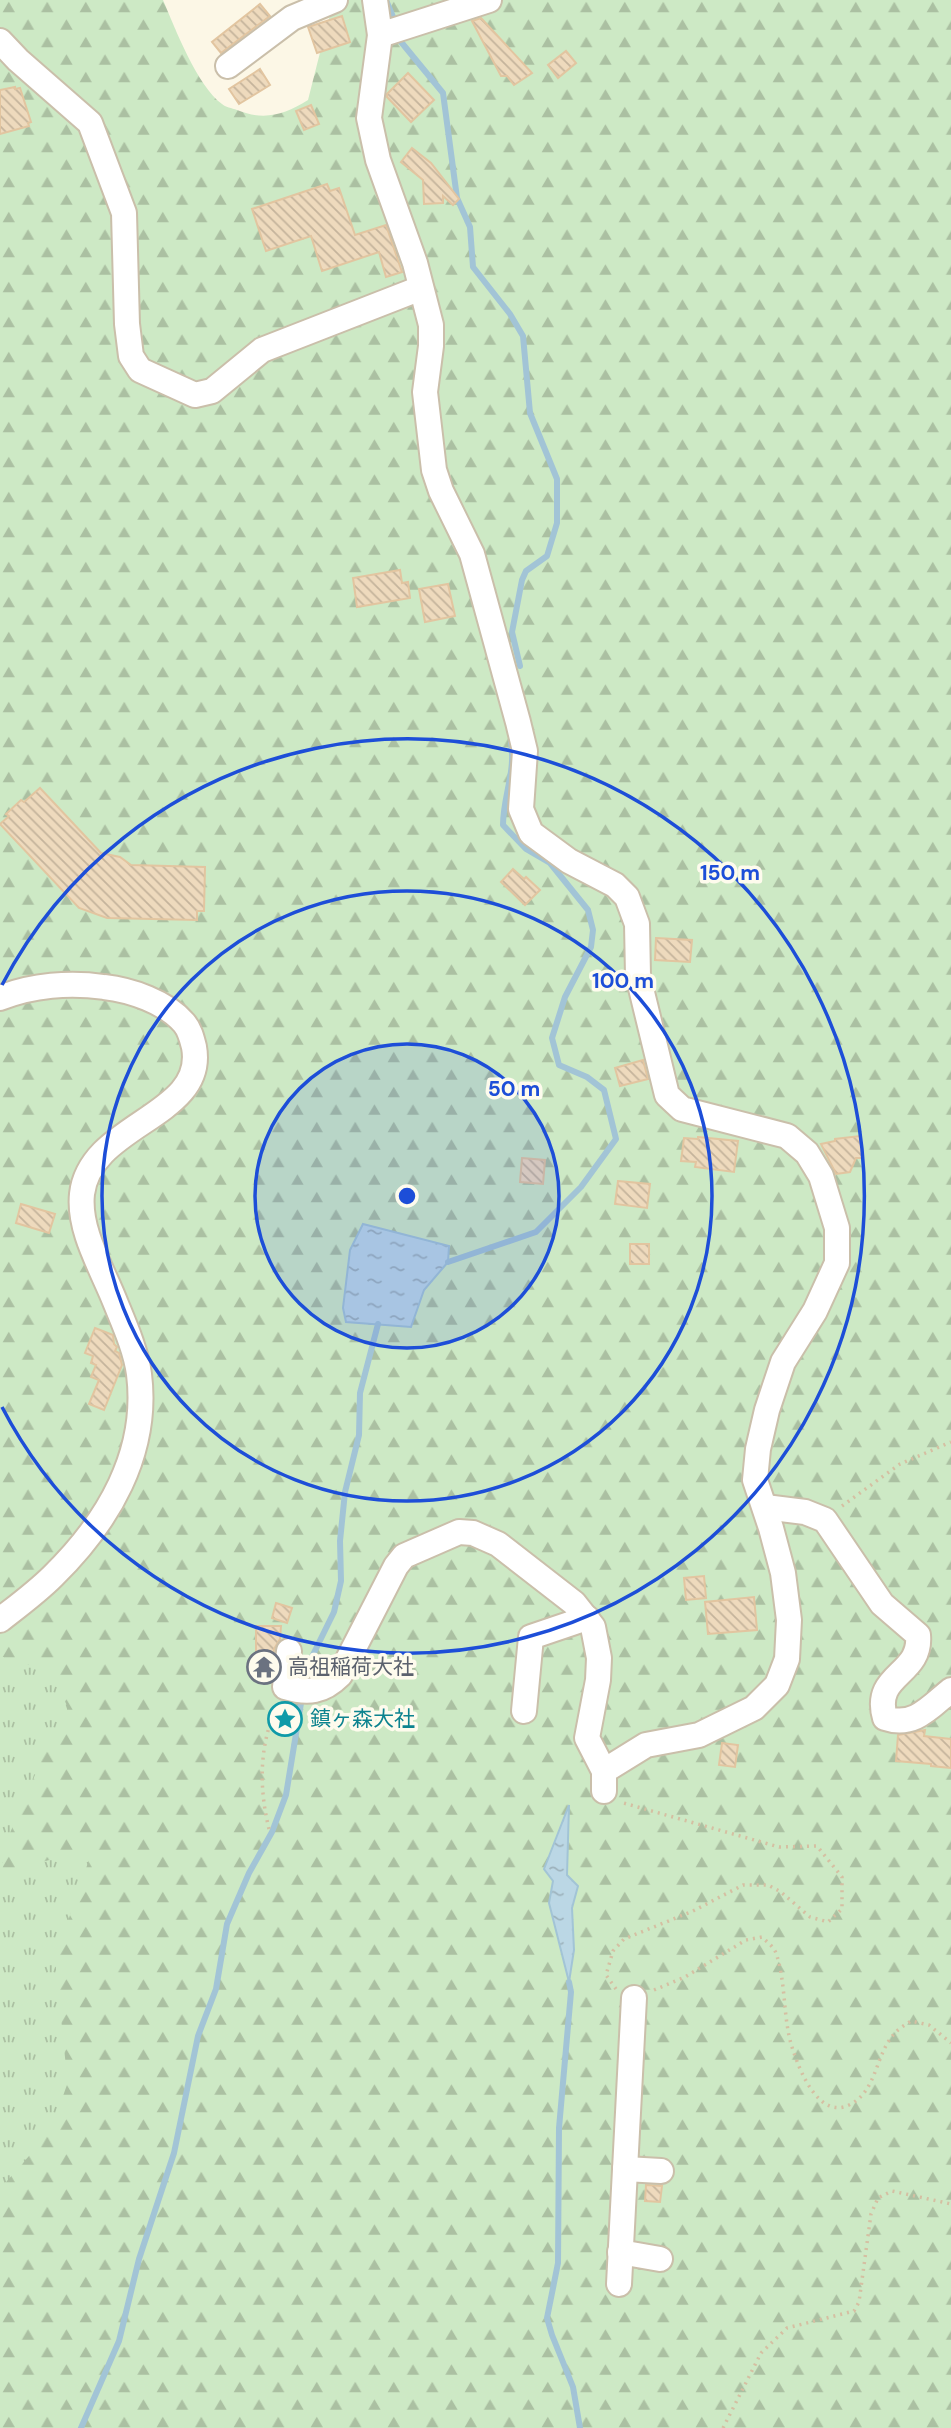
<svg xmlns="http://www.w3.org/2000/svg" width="951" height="2428" font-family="'DM Sans','Noto Sans JP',sans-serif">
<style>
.forest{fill:url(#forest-firs)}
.park{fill:url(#park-tufts)}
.water{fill:url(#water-ripples);stroke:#a2c4d6;stroke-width:2}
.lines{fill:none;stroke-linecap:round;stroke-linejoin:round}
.stream{stroke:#a2c4d6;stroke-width:6}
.building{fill:url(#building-back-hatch);stroke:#e2c5a0;stroke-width:2}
.minor-casing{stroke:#cabfaa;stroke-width:28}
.path{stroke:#d5bfa2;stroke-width:3.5;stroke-dasharray:2 5;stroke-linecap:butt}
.minor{stroke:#fff;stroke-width:24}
.ring{fill:none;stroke:#1d4ed8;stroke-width:3.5}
.labels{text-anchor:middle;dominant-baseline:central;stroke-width:7;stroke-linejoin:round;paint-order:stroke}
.worship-label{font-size:21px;fill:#5b616d;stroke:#fefbed;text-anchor:start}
.culture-label{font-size:21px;fill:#0d838f;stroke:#fefbed;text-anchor:start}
.centre{fill:#1d4ed8;stroke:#fefbed;stroke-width:3.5}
.ring-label{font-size:21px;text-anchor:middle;font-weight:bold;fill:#1d4ed8;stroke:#fefbed;stroke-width:7;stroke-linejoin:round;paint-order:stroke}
</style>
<defs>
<pattern id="forest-firs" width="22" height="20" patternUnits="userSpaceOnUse" patternTransform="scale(1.75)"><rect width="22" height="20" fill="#cde9c5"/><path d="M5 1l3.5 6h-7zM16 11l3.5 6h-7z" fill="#abc0a2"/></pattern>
<pattern id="park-tufts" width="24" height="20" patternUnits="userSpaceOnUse" patternTransform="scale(1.75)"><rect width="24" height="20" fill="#cde9c5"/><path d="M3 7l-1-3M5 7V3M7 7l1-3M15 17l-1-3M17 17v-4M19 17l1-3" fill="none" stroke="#abc0a2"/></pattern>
<pattern id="water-ripples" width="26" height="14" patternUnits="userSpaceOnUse" patternTransform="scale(1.75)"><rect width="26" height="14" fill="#bbd7e5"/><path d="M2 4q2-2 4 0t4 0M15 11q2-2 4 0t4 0" fill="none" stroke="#9db2bc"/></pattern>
<pattern id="building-back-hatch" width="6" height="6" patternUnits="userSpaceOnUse" patternTransform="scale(1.75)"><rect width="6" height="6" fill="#eedabd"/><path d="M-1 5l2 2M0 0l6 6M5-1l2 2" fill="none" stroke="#c5b49c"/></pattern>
</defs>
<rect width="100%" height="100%" fill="#fcf7e6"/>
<path class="forest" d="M0,0H163C175,28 197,86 222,104C225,107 232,108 237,110C264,121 284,115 308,100L328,21L336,0H951V2428H0Z"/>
<polygon class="park" points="0,1656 52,1672 71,1715 50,1740 4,1847 2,1873 93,1848 55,1959 66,2067 72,2071 50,2132 0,2189"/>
<g class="water">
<polygon points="363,1224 449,1246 448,1262 424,1290 411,1327 346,1322 343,1308 350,1250"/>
<polygon points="569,1805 567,1875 578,1886 572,1908 574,1950 569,1982 549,1903 553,1881 544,1869"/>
</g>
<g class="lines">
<g class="stream">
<polyline points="386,0 393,17"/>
<polyline points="397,37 443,93 457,198 470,227 473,267 510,314 523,336 530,413 557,479 557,523 547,556 526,571 522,580 512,632 520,666"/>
<path d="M448,1262L536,1232L581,1187L616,1139L604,1090L587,1077L559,1065L552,1038L565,997L591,947L593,930L588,910L550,863L526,849L503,825C503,797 516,771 511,743"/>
<polyline points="304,1684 306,1669 334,1612 341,1581 340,1541 345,1492 359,1435 360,1393 378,1324"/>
<polyline points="569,1982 571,1992 559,2128 558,2263 547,2318 552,2335 573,2387 580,2428"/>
<polyline points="81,2428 119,2341 139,2259 174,2153 198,2036 216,1989 227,1924 249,1873 272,1832 286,1795 302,1697"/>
</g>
</g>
<g class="building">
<polygon points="260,4 270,16 221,53 212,42"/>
<polygon points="342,16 350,42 317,53 308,27"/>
<polygon points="481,18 532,73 514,85 507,76 501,76 472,21"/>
<polygon points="566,51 576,63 558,78 548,65"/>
<polygon points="260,69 270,85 239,104 229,89"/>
<polygon points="408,73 434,100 411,122 387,97 387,94"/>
<polygon points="15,87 15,89 20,88 31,122 28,123 29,126 0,134 0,90"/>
<polygon points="311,105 319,124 304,130 296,111"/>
<polygon points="412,148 431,163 459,199 453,205 443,196 443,203 424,204 423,180 401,162"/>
<polygon points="327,184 330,191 339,188 355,235 386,225 402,272 386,277 379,252 322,271 311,236 266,251 252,209"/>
<polygon points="400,570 402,583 408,582 410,598 357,607 353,578"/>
<polygon points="448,584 455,616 425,622 419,589"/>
<polygon points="40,788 101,853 120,857 131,865 205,867 204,911 197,911 197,920 107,918 79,908 0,824 9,816 6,814 21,800 24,802"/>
<polygon points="513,869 524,879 526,877 540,890 525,905 501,882"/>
<polygon points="656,938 692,940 690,962 655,960"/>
<polygon points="643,1060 648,1079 620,1086 615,1068"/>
<polygon points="860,1136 862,1158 856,1158 850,1172 836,1174 821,1144 835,1141 835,1139"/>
<polygon points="698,1137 738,1141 734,1172 695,1167 696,1162 681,1161 684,1138 698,1139"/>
<polygon points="522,1158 545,1160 543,1184 520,1182"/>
<polygon points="618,1181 650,1184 647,1208 615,1204"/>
<polygon points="21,1204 55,1214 49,1233 16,1223"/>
<rect x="630" y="1244" width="19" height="20"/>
<polygon points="95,1328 113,1335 114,1344 117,1347 115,1351 119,1353 122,1365 104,1410 89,1404 99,1380 91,1377 96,1365 91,1363 93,1356 85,1353"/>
<polygon points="704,1576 706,1598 686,1600 684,1578"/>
<polygon points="754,1597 757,1630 708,1634 705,1602"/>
<polygon points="276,1603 292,1608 287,1623 272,1618"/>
<polygon points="256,1626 281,1626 280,1639 274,1649 271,1680 260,1679 261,1674 256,1674"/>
<polygon points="925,1730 924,1736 951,1739 951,1768 931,1766 931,1764 896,1761 898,1735"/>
<polygon points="722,1743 738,1745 735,1767 719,1765"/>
<polygon points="646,2185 662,2186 660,2202 645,2201"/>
</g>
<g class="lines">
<g class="minor-casing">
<g id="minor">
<polyline points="375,0 380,35 369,118 378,160 415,263 431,325 431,346 425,392 434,470 441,491 472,554 518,722 525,751 521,809 531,833 569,861 615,885 627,897 637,924 638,976 667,1095 682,1109 787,1136 807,1153 821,1176 837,1228 837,1263 815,1311 783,1362 767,1410 758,1449 755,1480 771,1528 783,1573 789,1620 787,1659 777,1685 754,1708 699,1735 646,1745 604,1771 604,1791"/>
<polyline points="380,35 489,0"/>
<polyline points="0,41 18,60 90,123 124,213 127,324 131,356 140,370 195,395 212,391 262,350 421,288"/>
<polyline points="228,66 292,18 335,0"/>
<path d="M0,998C32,985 70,982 104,987C131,990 166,1002 184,1023C190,1030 192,1039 194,1047C207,1117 90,1123 82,1194C78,1231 103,1270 116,1304C125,1326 136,1351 139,1374C149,1453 108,1522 53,1576C37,1592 18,1606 0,1620"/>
<path d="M765,1507L805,1512L825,1520L882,1604L918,1635C922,1676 872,1673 885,1718C914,1728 930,1707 951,1690"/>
<path d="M289,1651L285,1687C308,1694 323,1692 340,1675L396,1566L404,1556L459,1532L473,1533L498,1544L574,1603L593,1627L599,1658L598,1680L587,1738L604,1771"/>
<polyline points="524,1711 531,1637 587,1618"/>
<polyline points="625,2169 661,2171"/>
<polyline points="620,2252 660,2259"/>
<polyline points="619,2284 634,1998"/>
</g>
</g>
<g class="path">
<polyline points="842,1506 900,1464 951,1442"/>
<path d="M269,1829C259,1788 259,1747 276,1708"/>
<polyline points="616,1989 606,1975 613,1951 624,1939 693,1911 743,1885 768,1885 781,1892 810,1917 828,1922 842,1909 842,1877 817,1846 779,1847 620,1802"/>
<path d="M654,1990L685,1977L746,1940L762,1937C767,1942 773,1946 776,1953C787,1985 782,2021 794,2053C801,2074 820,2119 849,2105C877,2092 875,2055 894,2034C898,2029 905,2025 911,2021L929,2025L951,2043"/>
<polyline points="723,2428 761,2353 787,2328 854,2311 859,2302 871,2214 878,2198 892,2191 951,2204"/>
</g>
<use href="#minor" class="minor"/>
</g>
<circle cx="407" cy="1196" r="152" fill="#1d4ed8" fill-opacity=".12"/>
<g class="ring">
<circle cx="407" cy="1196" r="152"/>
<circle cx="407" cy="1196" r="305"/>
<path d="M2 985A457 457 0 1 1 2 1407"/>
</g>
<defs>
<g id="temple-ring" transform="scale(1.75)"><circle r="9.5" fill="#fefbed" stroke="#6b7280" stroke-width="1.5"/><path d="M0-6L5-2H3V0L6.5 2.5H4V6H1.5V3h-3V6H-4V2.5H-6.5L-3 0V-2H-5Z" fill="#6b7280"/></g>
<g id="sight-ring" transform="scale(1.75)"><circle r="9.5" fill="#fefbed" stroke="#0f9aa8" stroke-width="1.5"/><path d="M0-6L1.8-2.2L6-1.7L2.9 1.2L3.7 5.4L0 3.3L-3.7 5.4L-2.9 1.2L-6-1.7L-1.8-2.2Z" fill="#0f9aa8"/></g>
</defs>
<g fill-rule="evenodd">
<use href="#temple-ring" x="264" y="1667"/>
<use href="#sight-ring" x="285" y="1719"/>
</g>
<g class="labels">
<g class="worship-label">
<text x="288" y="1667">高祖稲荷大社</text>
</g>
<g class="culture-label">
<text x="310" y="1719">鎮ヶ森大社</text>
</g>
</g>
<circle cx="407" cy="1196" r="10" class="centre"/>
<g class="ring-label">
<text x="730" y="880">150 m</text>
<text x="623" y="988">100 m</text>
<text x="514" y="1096">50 m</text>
</g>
</svg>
